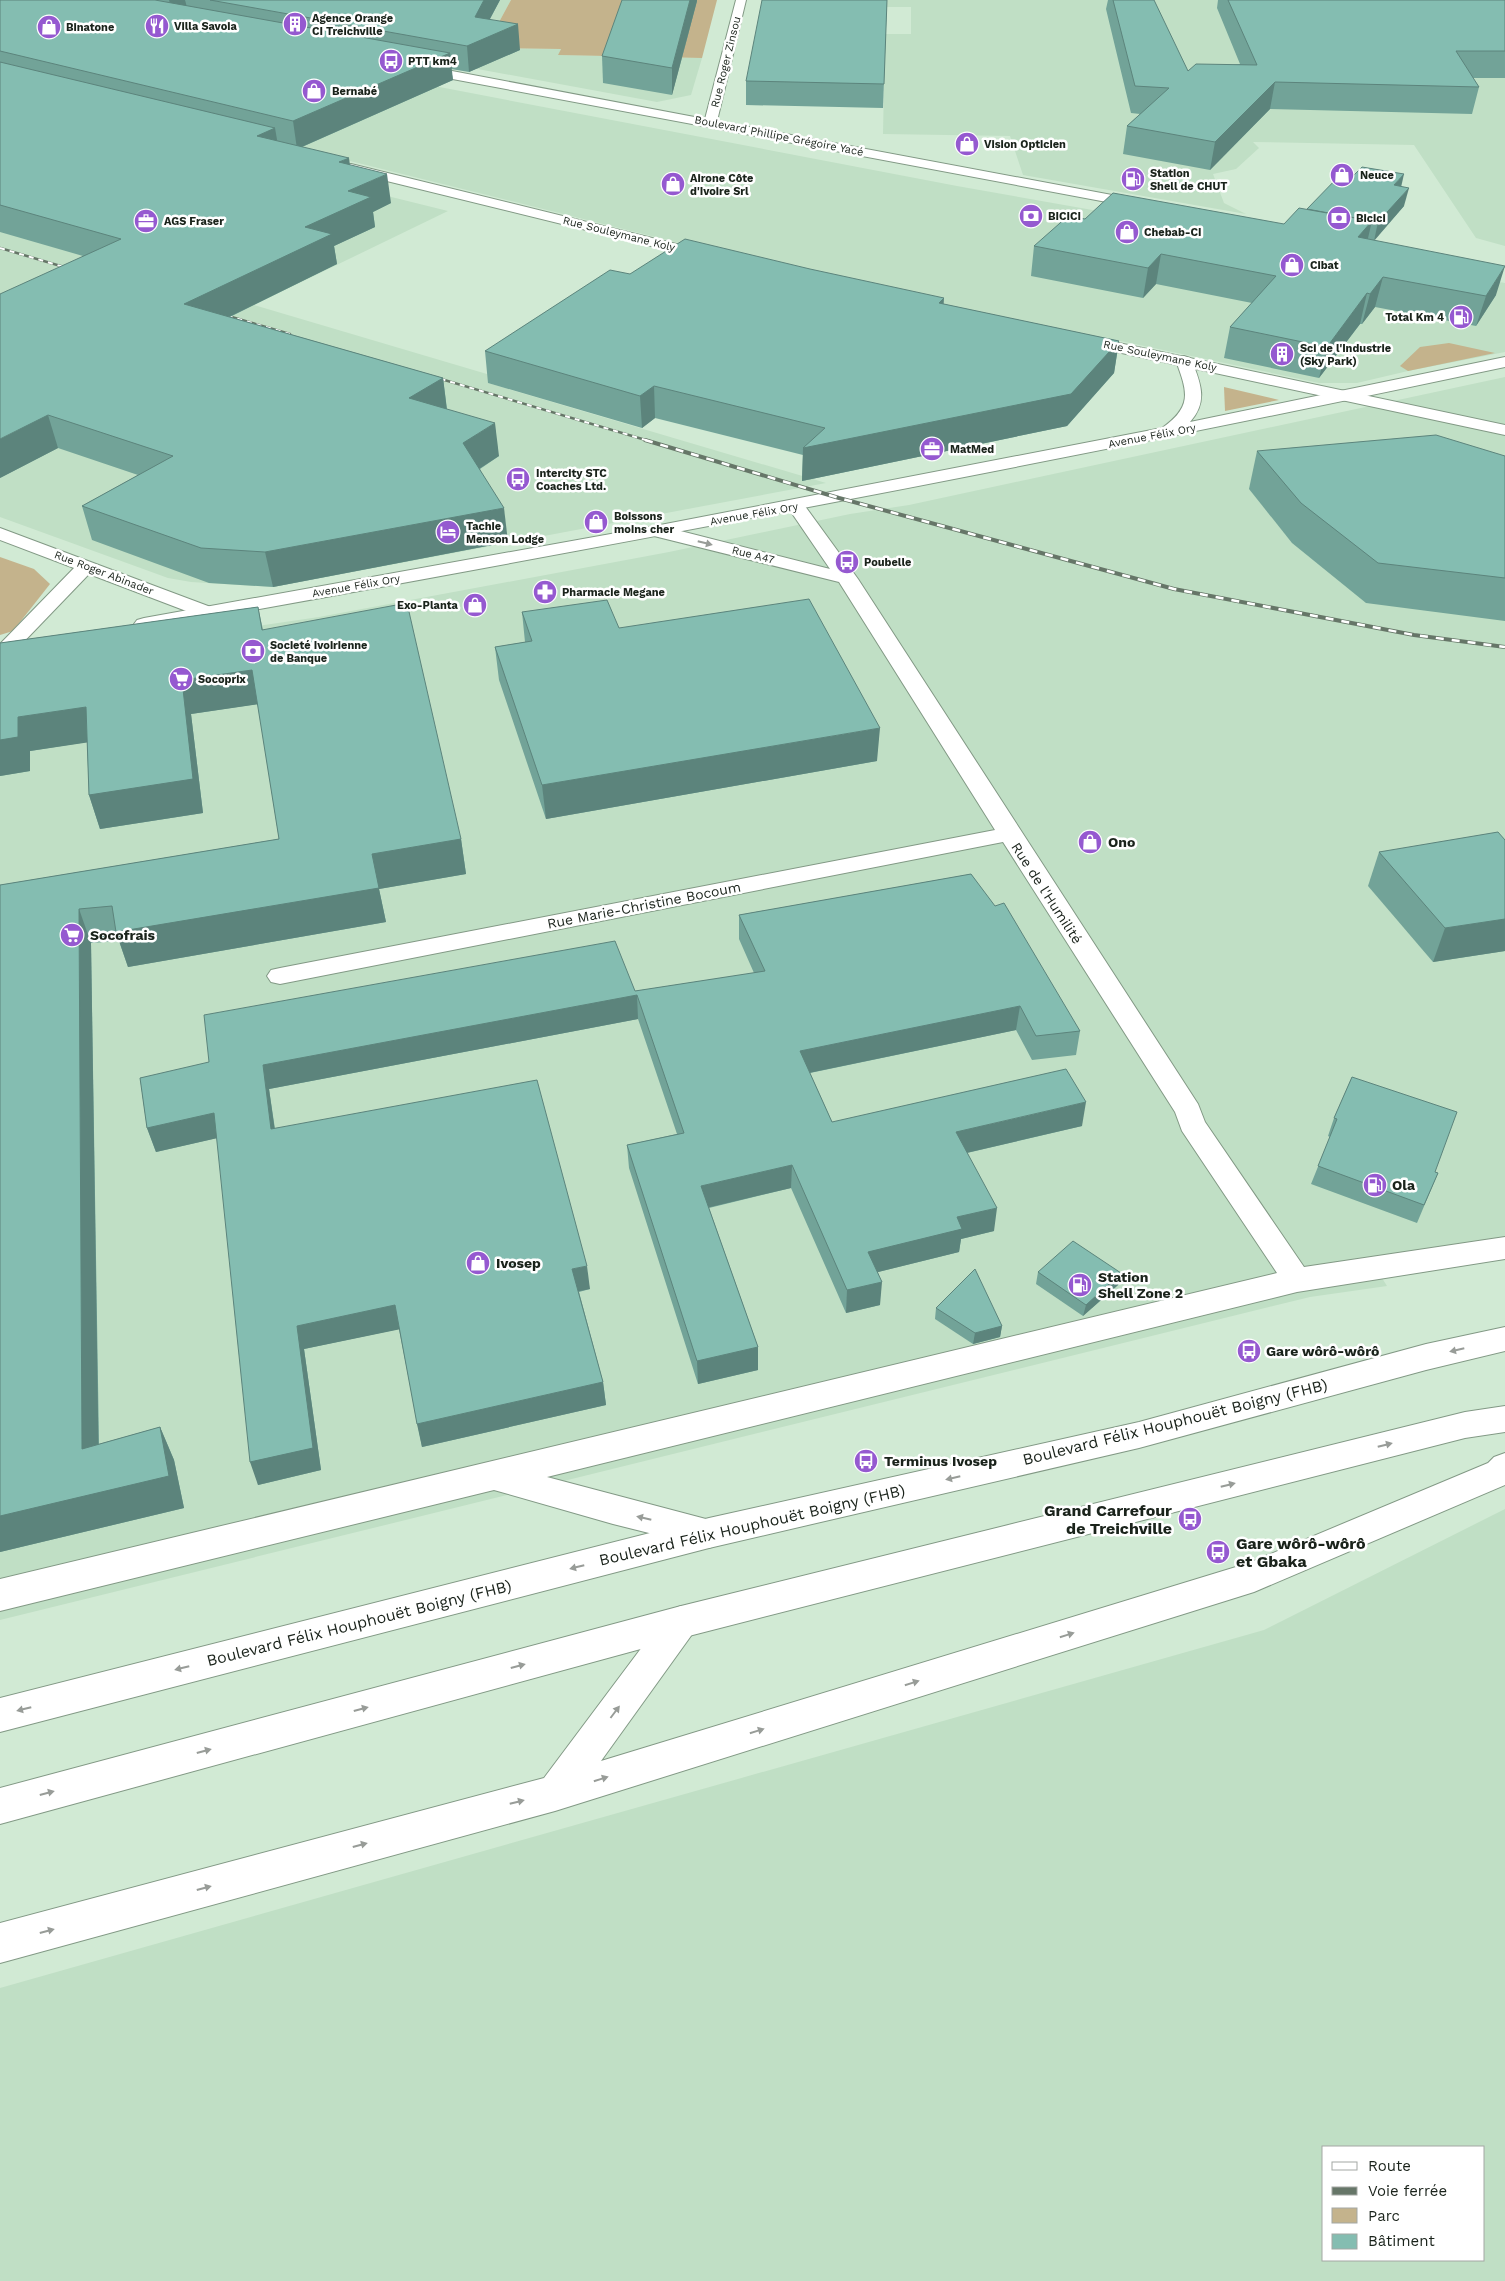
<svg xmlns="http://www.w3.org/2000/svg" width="1505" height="2281" font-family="'Work Sans',sans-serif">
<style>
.built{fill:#c0dfc5;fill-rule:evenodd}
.green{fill:#c4b38c}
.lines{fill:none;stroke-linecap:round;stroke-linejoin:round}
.street-casing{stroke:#829985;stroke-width:2}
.secondary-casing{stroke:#829985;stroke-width:2}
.primary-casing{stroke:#829985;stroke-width:2}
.street{fill:#fff;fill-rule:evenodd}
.secondary{fill:#fff;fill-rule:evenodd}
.primary{fill:#fff;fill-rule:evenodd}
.rail-far1-casing{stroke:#667668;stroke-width:2.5}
.rail-casing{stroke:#667668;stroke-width:4}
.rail-far1{stroke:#fff;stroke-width:2;stroke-dasharray:5;stroke-linecap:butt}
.rail{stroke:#fff;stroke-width:2.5;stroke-dasharray:8;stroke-linecap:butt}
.wall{fill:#72a398}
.shaded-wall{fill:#5c847c}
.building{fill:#84bdb1;stroke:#5c847c}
.oneway{fill:#989c98}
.labels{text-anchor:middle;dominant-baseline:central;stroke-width:5;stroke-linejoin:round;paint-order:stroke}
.far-poi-label{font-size:11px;font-weight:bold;fill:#1a231b;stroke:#fff;text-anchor:start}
.far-street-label{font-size:11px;fill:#1a231b;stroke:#fff}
.poi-label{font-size:14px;font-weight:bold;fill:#1a231b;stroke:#fff;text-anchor:start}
.street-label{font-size:14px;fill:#1a231b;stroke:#fff}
.near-street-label{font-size:16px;fill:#1a231b;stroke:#fff}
.near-poi-label{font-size:16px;font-weight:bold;fill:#1a231b;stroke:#fff;text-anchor:end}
</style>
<rect width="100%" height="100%" fill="#d1ead4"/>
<g class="built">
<polygon points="104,0 511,0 485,48 561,49 559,55 702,58 691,95 657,102"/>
<polygon points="887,0 1505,0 1505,246 1476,238 1414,145 1253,142 1259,148 1236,169 1213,174 1224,203 1246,214 1023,175 1010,136 883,134 885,34 911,34 911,7 886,7"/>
<polygon points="0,3 957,186 1505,283 1505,352 1408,371 1357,383 1319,383 812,276 0,74"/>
<polygon points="0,100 448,211 254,305 497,377 488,383 826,483 273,587 191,582 168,578 0,517"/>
<polygon points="1505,377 1505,1244 1372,1262 1387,1286 1310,1297 0,1620 0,664 319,617 669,552 850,514 909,505"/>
<path d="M1505,1509V2281H0V1988L1264,1630ZM1484,2147V2260H1324V2147Z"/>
</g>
<g class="green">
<polygon points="511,0 717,0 702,58 558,55 561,49 485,48"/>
<polygon points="1449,343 1495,353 1408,371 1400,366 1420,347"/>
<polygon points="1224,387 1279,400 1225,411"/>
<polygon points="0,557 34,569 50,584 13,631 0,635"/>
</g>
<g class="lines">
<g class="street-casing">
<g id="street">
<polygon points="351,164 713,253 715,256 708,260 346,171 344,168 346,165"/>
<polygon points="1081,335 1505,425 1505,435 1075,343 1073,340 1075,337"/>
<polygon points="796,501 802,502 858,579 1198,1104 1205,1122 1304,1267 1505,1237 1505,1259 1297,1292 547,1477 721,1523 726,1533 721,1543 709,1548 613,1524 494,1490 0,1611 0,1579 1277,1273 1182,1131 1175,1112 1003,842 280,984 271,982 267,976 271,970 280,968 995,830 839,582 650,535 648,531 650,527 657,525 830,569 787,506 790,502"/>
<polygon points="0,528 216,609 219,613 216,617 209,619 202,617 89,574 14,652 7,654 0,652 0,644 74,568 0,540"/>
<polygon points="1505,1453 1505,1485 1254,1592 555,1811 0,1963 0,1923 544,1778 669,1611 681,1606 693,1611 698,1622 693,1633 601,1761 1249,1563 1488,1463 1494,1457"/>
</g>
</g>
<g class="secondary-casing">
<g id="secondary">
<polygon points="736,0 746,0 717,121 1144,201 1151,205 1144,209 415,72 409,68 415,64 705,119"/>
<path d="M1184,356L1190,358L1192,361C1201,384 1208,402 1190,422L1505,357V367C1053,463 599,548 144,630L137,628L134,624L137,620L144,618L655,526L1162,428C1192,407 1188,393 1176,361L1178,358Z"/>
</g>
</g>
<g class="primary-casing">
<g id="primary">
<polygon points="1505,1327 1505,1351 1426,1370 1139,1448 709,1548 0,1732 0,1698 709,1518 1139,1422 1426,1344"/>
<polygon points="1505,1406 1505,1432 1465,1438 681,1638 0,1824 0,1788 681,1606 1465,1412"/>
</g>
</g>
<use href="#street" class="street"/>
<use href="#secondary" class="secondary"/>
<use href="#primary" class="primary"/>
<g class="rail-far1-casing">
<g id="rail-far1">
<polyline points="0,248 74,270"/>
<polyline points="218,313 290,334"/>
<polyline points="431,376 649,441"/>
</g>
</g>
<g class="rail-casing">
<polyline id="rail" points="645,440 839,498 1174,589 1414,635 1505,647"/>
</g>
<use href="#rail-far1" class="rail-far1"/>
<use href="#rail" class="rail"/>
</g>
<g class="wall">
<polygon points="0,0 500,0 490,19 520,50 469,72 451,69 453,80 302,147 350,165 391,203 373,212 375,227 334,246 337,264 230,317 443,378 447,409 499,456 480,469 508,542 273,587 209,583 92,540 82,506 138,475 58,448 0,478 83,256 0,232"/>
<polygon points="887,0 883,108 746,105 746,81"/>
<polygon points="1108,0 1113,0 1188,71 1240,64 1217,8 1218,0 1505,0 1505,78 1473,78 1479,87 1472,114 1270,109 1210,170 1123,154 1127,126 1140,114 1131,113 1106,9"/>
<polygon points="697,1 672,95 603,83 602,56"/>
<polygon points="1401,187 1404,206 1374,240 1496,295 1476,326 1375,307 1362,324 1360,324 1319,378 1224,358 1230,327 1252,303 1156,284 1143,298 1031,276 1034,246 1085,219 1284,224 1307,210"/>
<polygon points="630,274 944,304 1119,341 1114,373 1067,426 802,481 803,455 655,418 642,428 488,383 485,351"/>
<polygon points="1257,451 1505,456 1505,621 1366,603 1292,543 1249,489"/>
<polygon points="258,607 263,630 461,839 466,874 379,889 386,922 128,967 119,941 91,943 99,1444 160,1427 174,1460 184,1508 0,1552 0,885 279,839 258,704 191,714 203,813 100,829 89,795 87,742 30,751 30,771 0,776 0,643"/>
<polygon points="522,612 619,628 877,761 546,819 499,680 495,647 525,642"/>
<polygon points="1505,840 1505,951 1433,962 1368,886 1379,852"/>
<polygon points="971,874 1080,1031 1076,1055 1032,1060 1016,1030 810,1073 832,1122 1082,1126 967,1153 994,1231 961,1239 959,1252 878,1272 880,1305 846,1313 791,1188 709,1208 758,1347 758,1370 698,1384 629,1168 627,1145 677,1134 638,1019 269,1089 275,1129 590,1289 579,1292 603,1382 606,1405 422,1447 399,1329 304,1349 321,1470 258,1485 217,1138 156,1152 147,1128 140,1078 635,991 754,973 739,939 739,915"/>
<polygon points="1352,1077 1435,1172 1438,1173 1417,1223 1311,1184 1330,1137 1328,1136 1334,1118"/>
<polygon points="1038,1272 1121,1273 1118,1285 1083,1316 1036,1284"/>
<polygon points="936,1308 1002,1326 1000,1337 973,1344 935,1319"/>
</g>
<g class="shaded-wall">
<polygon points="169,0 185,0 188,11 173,17"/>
<polygon points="484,0 500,0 478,41 518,24 520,50 469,72 467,46 475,17"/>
<polygon points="690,0 697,0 697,1 672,95 672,68"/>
<polygon points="450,53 453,80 297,149 293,121"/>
<polygon points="1275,82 1270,109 1210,170 1215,142"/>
<polygon points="275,128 280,157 257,136"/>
<polygon points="349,158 353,187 339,162"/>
<polygon points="387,174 391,203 373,212 375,227 334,246 337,264 192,335 184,304 305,227 348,191"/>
<polygon points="1404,174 1400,192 1394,185"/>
<polygon points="1409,188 1404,206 1374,241 1378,222"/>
<polygon points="1372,221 1365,251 1358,237"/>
<polygon points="1161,254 1156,284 1143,298 1148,268"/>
<polygon points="1505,266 1496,295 1476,326 1486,296"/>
<polygon points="1383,277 1375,307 1362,324 1370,294"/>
<polygon points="1367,293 1360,324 1319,378 1327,347"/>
<polygon points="944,298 942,329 939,303"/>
<polygon points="1119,341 1114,373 1067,426 802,481 803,448"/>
<polygon points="443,378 447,411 409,398"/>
<polygon points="654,386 655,418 642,428 640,396"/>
<polygon points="48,415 58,448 0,478 0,439"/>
<polygon points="495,423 499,456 468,476 463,443"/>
<polygon points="504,508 508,542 273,587 265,552"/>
<polygon points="252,670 260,704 191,714 203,813 100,829 89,795 182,680"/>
<polygon points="86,707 97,741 30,751 30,771 0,776 0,740 18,717"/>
<polygon points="880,728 877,761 546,819 542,785"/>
<polygon points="461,839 466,874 379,889 386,922 128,967 116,932 372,854"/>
<polygon points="79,909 91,943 99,1482 82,1449"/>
<polygon points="1505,919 1505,951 1433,962 1445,928"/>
<polygon points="637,995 638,1019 269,1089 278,1153 271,1129 263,1065"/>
<polygon points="1020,1006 1016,1030 799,1075 800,1051"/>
<polygon points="1086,1102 1082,1126 953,1156 956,1132"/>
<polygon points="214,1113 222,1137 156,1152 147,1128"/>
<polygon points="792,1165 791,1188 702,1209 701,1186"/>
<polygon points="997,1208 994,1231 961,1239 959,1252 866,1275 868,1252 957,1217"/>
<polygon points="587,1266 590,1289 575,1292 572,1269"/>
<polygon points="1121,1273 1118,1285 1083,1316 1086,1305"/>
<polygon points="882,1282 880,1305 846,1313 847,1290"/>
<polygon points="395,1305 401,1329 304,1349 321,1470 258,1485 250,1462 297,1326"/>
<polygon points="1002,1326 1000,1337 973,1344 975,1333"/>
<polygon points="758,1347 758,1370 698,1384 697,1361"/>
<polygon points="603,1382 606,1405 422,1447 417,1424"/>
<polygon points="160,1427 174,1460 184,1508 0,1552 0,1516"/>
</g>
<g class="building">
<polygon points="0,0 155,0 450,53 293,121 0,51"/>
<polygon points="210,0 484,0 475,17 518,24 467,46"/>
<polygon points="622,0 690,0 672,68 602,56"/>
<polygon points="762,0 887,0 884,84 746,81"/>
<polygon points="1113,0 1154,0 1188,71 1196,64 1257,65 1228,0 1505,0 1505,51 1456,51 1479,87 1275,82 1215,142 1127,126 1169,88 1135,86"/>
<polygon points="0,62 275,128 257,136 349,158 339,162 387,174 348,191 371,197 305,227 332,234 184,304 443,378 409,398 495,423 463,443 504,508 265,552 201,548 82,506 173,456 48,415 0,439 0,294 121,239 0,205"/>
<polygon points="1362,167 1404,174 1394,185 1409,188 1378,222 1307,209 1341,174 1353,176"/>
<polygon points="1113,193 1284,224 1299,208 1372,221 1358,237 1505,266 1486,296 1383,277 1370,294 1367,293 1327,347 1230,327 1276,276 1161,254 1148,268 1034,246 1068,216 1085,219"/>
<polygon points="685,239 810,269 944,298 939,303 1119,341 1071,394 803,448 825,428 654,386 640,396 485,351 610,270 630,274"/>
<polygon points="1436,435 1505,456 1505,578 1378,563 1301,503 1257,451"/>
<polygon points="809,599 880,728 542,785 495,647 532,641 522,612 607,600 619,628"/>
<polygon points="407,603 461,839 372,854 379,888 116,932 112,906 79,909 82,1449 160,1427 169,1476 0,1516 0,885 279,839 252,670 182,680 193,779 89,795 86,707 18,717 18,737 0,740 0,643 258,607 262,630"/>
<polygon points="1498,832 1505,840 1505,919 1445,928 1379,852"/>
<polygon points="971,874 995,906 1004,903 1080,1031 1036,1036 1020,1006 800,1051 832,1122 1066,1069 1086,1102 956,1132 997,1208 957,1217 962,1229 868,1252 882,1282 847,1290 792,1165 701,1186 758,1347 697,1361 627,1145 684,1133 637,995 263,1065 271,1129 537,1080 587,1266 572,1269 603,1382 417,1424 395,1305 297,1326 313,1448 250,1462 214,1113 147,1128 140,1078 209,1062 204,1015 615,941 635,991 765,971 739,915"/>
<polygon points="1352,1077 1457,1112 1435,1172 1438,1173 1424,1205 1318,1166 1337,1119 1334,1118"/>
<polygon points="1073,1241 1121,1273 1086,1305 1038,1272"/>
<polygon points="975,1269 1002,1326 975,1333 936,1308"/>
</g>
<defs><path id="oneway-solid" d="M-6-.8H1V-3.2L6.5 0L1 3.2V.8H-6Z" transform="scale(1.25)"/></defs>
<g class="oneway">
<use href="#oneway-solid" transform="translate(705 543) rotate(14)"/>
<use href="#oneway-solid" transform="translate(1457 1350) rotate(167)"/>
<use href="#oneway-solid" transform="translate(1385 1445) rotate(-14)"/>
<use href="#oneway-solid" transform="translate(953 1478) rotate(167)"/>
<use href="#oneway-solid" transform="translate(1228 1485) rotate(-14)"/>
<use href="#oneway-solid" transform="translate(644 1518) rotate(-167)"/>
<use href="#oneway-solid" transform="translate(577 1567) rotate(166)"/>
<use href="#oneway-solid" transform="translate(1067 1635) rotate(-17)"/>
<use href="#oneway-solid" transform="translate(518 1666) rotate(-15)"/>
<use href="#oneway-solid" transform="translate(182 1668) rotate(166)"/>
<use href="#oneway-solid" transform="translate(912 1683) rotate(-17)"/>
<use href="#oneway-solid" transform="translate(24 1709) rotate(166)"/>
<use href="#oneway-solid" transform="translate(361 1709) rotate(-15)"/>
<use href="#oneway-solid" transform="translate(615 1712) rotate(-53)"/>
<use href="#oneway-solid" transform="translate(757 1731) rotate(-17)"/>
<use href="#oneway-solid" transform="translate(204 1751) rotate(-15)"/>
<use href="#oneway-solid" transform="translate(601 1779) rotate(-17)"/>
<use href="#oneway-solid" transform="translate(47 1793) rotate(-15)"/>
<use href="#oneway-solid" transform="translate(517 1802) rotate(-14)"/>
<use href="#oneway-solid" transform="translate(360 1845) rotate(-15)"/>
<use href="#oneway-solid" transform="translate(204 1888) rotate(-15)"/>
<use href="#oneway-solid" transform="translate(47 1931) rotate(-15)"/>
</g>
<defs>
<g id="building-disc" transform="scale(1.25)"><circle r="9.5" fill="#9559d0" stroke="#fff"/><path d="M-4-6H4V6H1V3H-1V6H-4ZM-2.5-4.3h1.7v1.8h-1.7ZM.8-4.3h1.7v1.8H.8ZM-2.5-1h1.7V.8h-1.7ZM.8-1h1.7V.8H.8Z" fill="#fff"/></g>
<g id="restaurant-disc" transform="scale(1.25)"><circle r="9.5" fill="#9559d0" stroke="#fff"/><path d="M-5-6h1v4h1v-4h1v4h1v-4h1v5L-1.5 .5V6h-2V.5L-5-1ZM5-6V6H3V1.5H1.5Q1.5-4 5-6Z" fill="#fff"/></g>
<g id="shop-disc" transform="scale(1.25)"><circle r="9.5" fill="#9559d0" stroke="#fff"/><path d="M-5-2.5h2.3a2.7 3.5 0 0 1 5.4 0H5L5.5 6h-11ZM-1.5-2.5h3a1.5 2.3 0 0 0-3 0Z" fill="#fff"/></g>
<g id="bus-disc" transform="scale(1.25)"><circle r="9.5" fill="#9559d0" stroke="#fff"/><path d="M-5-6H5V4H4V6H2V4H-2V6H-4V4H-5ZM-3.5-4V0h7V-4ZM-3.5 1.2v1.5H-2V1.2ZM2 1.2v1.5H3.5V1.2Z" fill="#fff"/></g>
<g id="fuel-disc" transform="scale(1.25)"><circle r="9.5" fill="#9559d0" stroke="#fff"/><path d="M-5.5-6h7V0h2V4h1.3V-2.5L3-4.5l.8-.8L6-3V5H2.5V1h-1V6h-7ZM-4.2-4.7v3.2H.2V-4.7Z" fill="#fff"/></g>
<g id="bank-disc" transform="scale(1.25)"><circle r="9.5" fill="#9559d0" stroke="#fff"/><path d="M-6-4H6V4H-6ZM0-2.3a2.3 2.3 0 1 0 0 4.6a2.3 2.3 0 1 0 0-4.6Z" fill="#fff"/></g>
<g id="office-disc" transform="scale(1.25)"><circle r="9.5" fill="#9559d0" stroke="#fff"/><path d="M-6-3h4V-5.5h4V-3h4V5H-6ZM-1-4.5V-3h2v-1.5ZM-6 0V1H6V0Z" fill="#fff"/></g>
<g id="hotel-disc" transform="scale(1.25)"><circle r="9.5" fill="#9559d0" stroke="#fff"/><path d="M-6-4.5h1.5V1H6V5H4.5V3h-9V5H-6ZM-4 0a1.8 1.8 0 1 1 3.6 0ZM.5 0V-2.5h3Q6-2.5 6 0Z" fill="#fff"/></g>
<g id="pharmacy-disc" transform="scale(1.25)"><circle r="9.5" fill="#9559d0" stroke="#fff"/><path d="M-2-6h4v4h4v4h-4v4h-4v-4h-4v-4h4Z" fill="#fff"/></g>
<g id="supermarket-disc" transform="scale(1.25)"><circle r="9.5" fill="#9559d0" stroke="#fff"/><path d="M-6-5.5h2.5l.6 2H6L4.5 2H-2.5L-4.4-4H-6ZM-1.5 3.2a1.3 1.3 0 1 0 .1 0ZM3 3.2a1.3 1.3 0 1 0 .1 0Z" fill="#fff"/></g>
</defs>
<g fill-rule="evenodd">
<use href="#building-disc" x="295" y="24"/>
<use href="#restaurant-disc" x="157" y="26"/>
<use href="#shop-disc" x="49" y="27"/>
<use href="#bus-disc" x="391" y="61"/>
<use href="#shop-disc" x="314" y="91"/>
<use href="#shop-disc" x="967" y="144"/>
<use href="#shop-disc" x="1342" y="175"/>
<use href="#fuel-disc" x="1133" y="179"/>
<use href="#shop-disc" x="673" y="184"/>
<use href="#bank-disc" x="1031" y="216"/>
<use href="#bank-disc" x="1339" y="218"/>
<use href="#office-disc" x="146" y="221"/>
<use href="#shop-disc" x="1127" y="232"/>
<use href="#shop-disc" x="1292" y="265"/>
<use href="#fuel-disc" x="1461" y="317"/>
<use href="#building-disc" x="1282" y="354"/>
<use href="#office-disc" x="932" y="449"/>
<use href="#bus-disc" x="518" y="479"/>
<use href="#shop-disc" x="596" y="522"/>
<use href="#hotel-disc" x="448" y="532"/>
<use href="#bus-disc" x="847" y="562"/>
<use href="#pharmacy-disc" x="545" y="592"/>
<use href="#shop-disc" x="475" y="605"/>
<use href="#bank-disc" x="253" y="651"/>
<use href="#supermarket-disc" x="181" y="679"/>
<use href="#shop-disc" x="1090" y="842"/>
<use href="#supermarket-disc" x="72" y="935"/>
<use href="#fuel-disc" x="1375" y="1185"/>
<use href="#shop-disc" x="478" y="1263"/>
<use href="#fuel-disc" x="1080" y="1285"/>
<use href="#bus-disc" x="1249" y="1351"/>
<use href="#bus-disc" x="866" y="1461"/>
<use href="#bus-disc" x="1190" y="1519"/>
<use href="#bus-disc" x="1218" y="1552"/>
</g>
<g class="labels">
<g class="far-poi-label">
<text x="312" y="18">Agence Orange<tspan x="312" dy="13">CI Treichville</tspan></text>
<text x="174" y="26">Villa Savoia</text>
<text x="66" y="27">Binatone</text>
<text x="408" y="61">PTT km4</text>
<text x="332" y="91">Bernabé</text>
<text x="984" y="144">Vision Opticien</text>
<text x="1150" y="173">Station<tspan x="1150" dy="13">Shell de CHUT</tspan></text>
<text x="1360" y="175">Neuce</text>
<text x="690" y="178">Airone Côte<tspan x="690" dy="13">d'Ivoire Srl</tspan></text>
<text x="1048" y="216">BICICI</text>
<text x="1356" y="218">Bicici</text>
<text x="164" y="221">AGS Fraser</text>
<text x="1144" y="232">Chebab-CI</text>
<text x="1310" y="265">Cibat</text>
<text x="1444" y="317" text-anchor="end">Total Km 4</text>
<text x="1300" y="348">Sci de l'Industrie<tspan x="1300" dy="13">(Sky Park)</tspan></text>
<text x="950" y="449">MatMed</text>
<text x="536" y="473">Intercity STC<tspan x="536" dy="13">Coaches Ltd.</tspan></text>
<text x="614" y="516">Boissons<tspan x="614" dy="13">moins cher</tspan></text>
<text x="466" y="526">Tachie<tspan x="466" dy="13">Menson Lodge</tspan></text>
<text x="864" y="562">Poubelle</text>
<text x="562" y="592">Pharmacie Megane</text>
<text x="458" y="605" text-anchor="end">Exo-Planta</text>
<text x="270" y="645">Societé Ivoirienne<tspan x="270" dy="13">de Banque</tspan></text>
<text x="198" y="679">Socoprix</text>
</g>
<g class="far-street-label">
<text transform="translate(726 62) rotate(-76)">Rue Roger Zinsou</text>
<text transform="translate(779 136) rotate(11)">Boulevard Phillipe Grégoire Yacé</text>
<text transform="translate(619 234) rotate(14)">Rue Souleymane Koly</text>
<text transform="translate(1160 356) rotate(12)">Rue Souleymane Koly</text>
<text transform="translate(1152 436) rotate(-11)">Avenue Félix Ory</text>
<text transform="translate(754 514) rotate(-10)">Avenue Félix Ory</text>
<text transform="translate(753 555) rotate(14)">Rue A47</text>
<text transform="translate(104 573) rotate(21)">Rue Roger Abinader</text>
<text transform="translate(356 586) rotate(-10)">Avenue Félix Ory</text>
</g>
<g class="poi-label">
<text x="1108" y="842">Ono</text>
<text x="90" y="935">Socofrais</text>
<text x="1392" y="1185">Ola</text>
<text x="496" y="1263">Ivosep</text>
<text x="1098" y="1277">Station<tspan x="1098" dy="16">Shell Zone 2</tspan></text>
<text x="1266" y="1351">Gare wôrô-wôrô</text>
<text x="884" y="1461">Terminus Ivosep</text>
</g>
<g class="street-label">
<text transform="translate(1047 893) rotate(57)">Rue de l'Humilité</text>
<text transform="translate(644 905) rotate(-11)">Rue Marie-Christine Bocoum</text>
</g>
<g class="near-street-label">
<text transform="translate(1175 1422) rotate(-14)">Boulevard Félix Houphouët Boigny (FHB)</text>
<text transform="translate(752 1525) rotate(-13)">Boulevard Félix Houphouët Boigny (FHB)</text>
<text transform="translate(359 1623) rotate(-14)">Boulevard Félix Houphouët Boigny (FHB)</text>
</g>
<g class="near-poi-label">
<text x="1172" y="1510">Grand Carrefour<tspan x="1172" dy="18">de Treichville</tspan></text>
<text x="1236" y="1543" text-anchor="start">Gare wôrô-wôrô<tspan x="1236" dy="18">et Gbaka</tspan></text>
</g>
</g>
<rect x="1322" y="2146" width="162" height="115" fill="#ffffff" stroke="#a3a7a4"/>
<rect x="1332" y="2162" width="25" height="8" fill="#ffffff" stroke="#a3a7a4"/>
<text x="1368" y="2171" font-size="15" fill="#1a231b">Route</text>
<rect x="1332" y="2187" width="25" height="8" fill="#667668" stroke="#a3a7a4"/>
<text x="1368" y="2196" font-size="15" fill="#1a231b">Voie ferrée</text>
<rect x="1332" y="2208" width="25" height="15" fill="#c4b38c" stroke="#a3a7a4"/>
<text x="1368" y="2221" font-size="15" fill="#1a231b">Parc</text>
<rect x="1332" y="2234" width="25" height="15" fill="#84bdb1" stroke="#a3a7a4"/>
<text x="1368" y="2246" font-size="15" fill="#1a231b">Bâtiment</text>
</svg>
